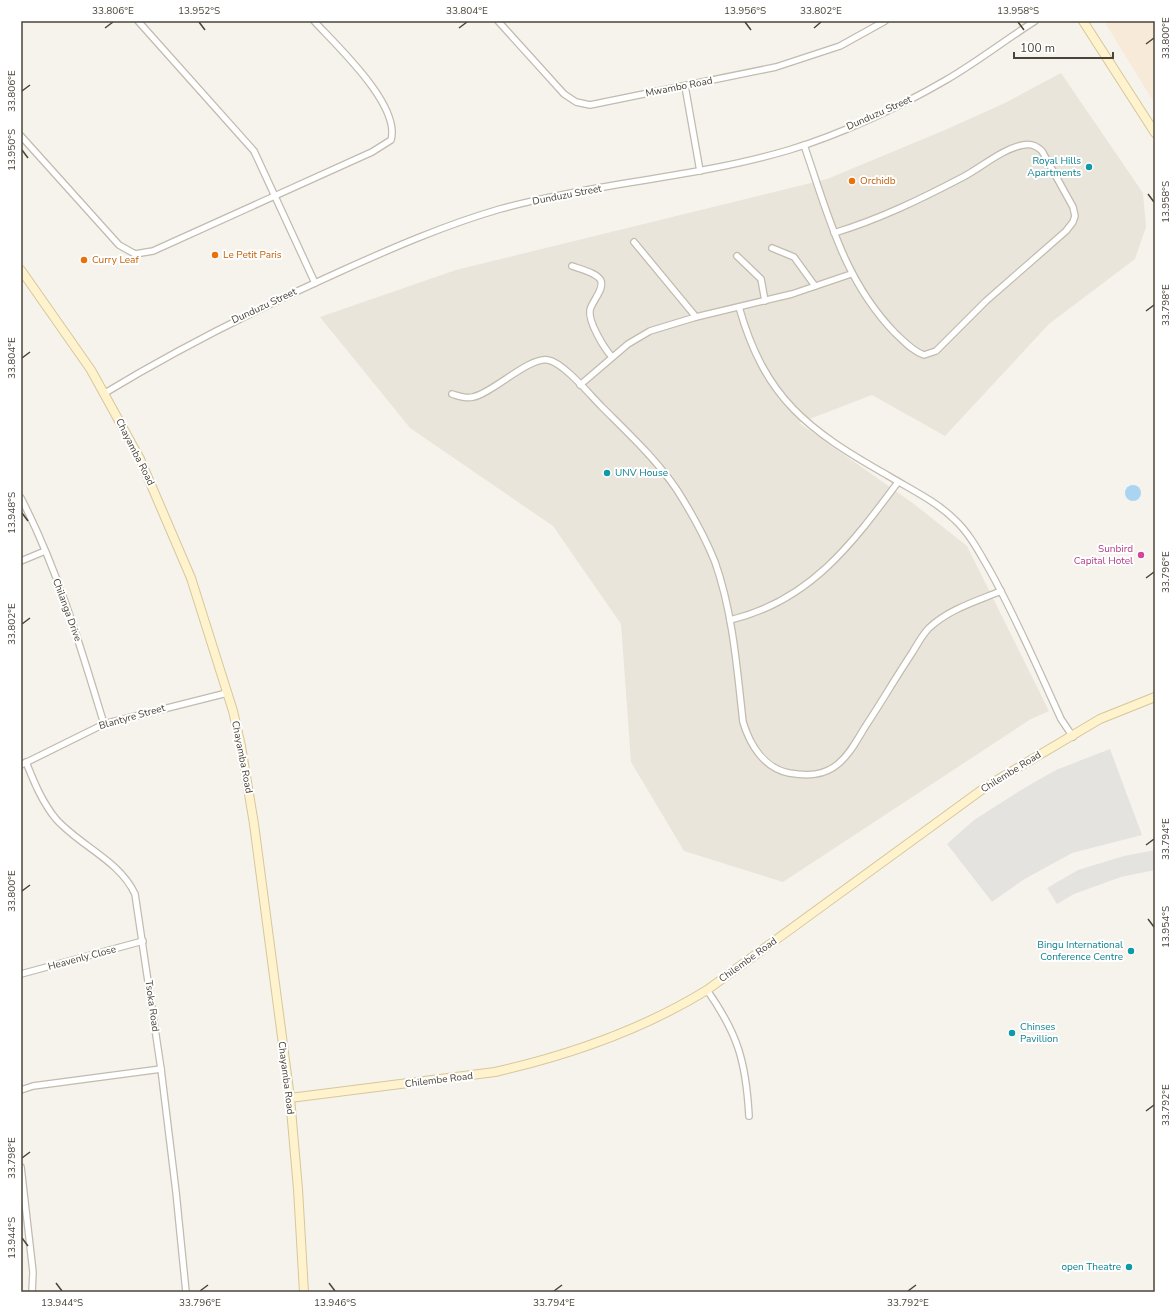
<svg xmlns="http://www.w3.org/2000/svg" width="1176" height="1313" font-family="'Nunito Sans',sans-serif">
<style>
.residential{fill:#eae5da}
.commercial{fill:#f7ead8}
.parking{fill:#e5e3e0}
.water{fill:#a9d4f2}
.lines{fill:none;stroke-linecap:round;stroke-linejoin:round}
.street-casing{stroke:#c2bbae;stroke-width:8}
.secondary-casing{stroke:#d6c79b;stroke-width:10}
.street{stroke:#fff;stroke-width:5.5}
.secondary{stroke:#fff3cd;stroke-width:8}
.ticks{fill:none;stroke:#4b4439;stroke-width:1.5}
.culture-dot{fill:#0f9aa8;stroke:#fff;stroke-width:1.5}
.food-dot{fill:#e8710a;stroke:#fff;stroke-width:1.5}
.hotel-dot{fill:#d1479c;stroke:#fff;stroke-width:1.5}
.labels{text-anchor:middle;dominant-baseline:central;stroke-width:4;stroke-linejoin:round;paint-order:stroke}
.street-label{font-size:10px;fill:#4b4439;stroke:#fff}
.culture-label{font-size:10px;fill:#0d838f;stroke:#fff;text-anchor:end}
.food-label{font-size:10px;fill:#c56008;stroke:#fff;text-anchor:start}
.hotel-label{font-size:10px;fill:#b23c85;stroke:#fff;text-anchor:end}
.neatline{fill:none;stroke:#4b4439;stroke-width:1.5}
.ticks-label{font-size:10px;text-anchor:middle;fill:#4b4439}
</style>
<rect width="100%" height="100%" fill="#f6f3ec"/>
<polygon class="residential" points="1061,73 1143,193 1146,227 1135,259 1049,324 945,436 872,395 799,423 914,504 967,546 1049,711 1031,719 783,882 684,851 631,762 621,624 553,526 410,428 320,317 456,270 827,179 945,130 1005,103"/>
<polygon class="commercial" points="1104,21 1155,21 1155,104"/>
<g class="parking">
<polygon points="1110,749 1142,835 1072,853 1023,880 992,902 947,844 974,820 1026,787 1056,770"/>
<polygon points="1155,850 1155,870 1121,877 1074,894 1057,904 1047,888 1078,870 1124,856"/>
</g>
<circle class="water" cx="1133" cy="493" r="8"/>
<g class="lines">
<g class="street-casing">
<g id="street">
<polyline points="138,21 254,151 315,283"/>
<polyline points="498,21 564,94 576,102 590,105 776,67 840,46 885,21"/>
<polyline points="685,86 700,171"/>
<path d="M21,136L119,245L135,254L153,251L372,152L391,140C401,105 336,45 314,21"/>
<path d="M804,145C828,214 843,279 895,333C904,341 912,351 924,355L936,351L986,301L1066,231L1073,222L1075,216L1073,207L1042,151C1037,146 1031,143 1023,145C1002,149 982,167 963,177C921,199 880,219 834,233"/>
<polyline points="634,242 696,317"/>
<polyline points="772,248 794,257 815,286"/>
<polyline points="737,256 761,279 765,301"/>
<path d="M572,266C580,269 598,273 601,281C604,290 592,301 590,310C588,322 604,348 612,357"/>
<path d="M739,307C765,399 808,430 887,475C910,489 936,501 955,520C970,534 979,552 989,569C1016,617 1038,669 1061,719L1073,737"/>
<polyline points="580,385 628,344 650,331 696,317 792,294 851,274"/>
<path d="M105,393C181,347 259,308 339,272C392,248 445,225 500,209C595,183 694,178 789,150C839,135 900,107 946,80C977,62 1005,40 1035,21"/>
<path d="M452,394C459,396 466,399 473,397C493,393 528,357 548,360C564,363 590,395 602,407C628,433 656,459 677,490C691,512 705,537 715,562C733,613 737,669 743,722C750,745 764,768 789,773C807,776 824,776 838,764C850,754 857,740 865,727C881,703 896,677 912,653C917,645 922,635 929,628C949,609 977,601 1001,591"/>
<path d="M21,498C58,570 81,648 104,724"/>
<polyline points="21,561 45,551"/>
<path d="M730,620C810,601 852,544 898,482"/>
<path d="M26,762C34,782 42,802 56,819C80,846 119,860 135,894L161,1069L176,1192L186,1292"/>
<polyline points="21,765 104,724 227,693"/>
<polyline points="21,974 143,941"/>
<path d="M707,990C738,1034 746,1062 749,1116"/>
<polyline points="21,1090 33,1086 161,1069"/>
<polyline points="21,1167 33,1272 32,1292"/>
</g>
</g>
<g class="secondary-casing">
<g id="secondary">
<polyline points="1083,21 1155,133"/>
<polyline points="21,270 91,370 140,459 191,578 233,711 241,746 254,824 290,1098 298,1189 304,1292"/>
<path d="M290,1098L495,1072C570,1055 642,1030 707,990L987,786L1100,719L1155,697"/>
</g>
</g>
<use href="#street" class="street"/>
<use href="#secondary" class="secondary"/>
</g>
<path class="ticks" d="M199,22L205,30M745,22L751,30M1018,22L1024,30M105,28L113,22M459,28L467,22M814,28L821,22M1146,44L1154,38M22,91L30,85M22,150L28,158M1148,194L1154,202M1146,311L1154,305M22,358L30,352M22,513L28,521M1146,578L1154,572M22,624L30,618M1146,845L1154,839M22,891L30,885M1148,919L1154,927M1146,1111L1154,1105M22,1158L30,1152M22,1238L28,1246M56,1283L62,1291M329,1283L335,1291M200,1291L208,1285M554,1291L562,1285M908,1291L916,1285"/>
<g class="culture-dot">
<circle cx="1089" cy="167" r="4"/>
<circle cx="607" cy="473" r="4"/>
<circle cx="1131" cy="951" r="4"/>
<circle cx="1012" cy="1033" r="4"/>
<circle cx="1129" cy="1267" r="4"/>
</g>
<g class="food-dot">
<circle cx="852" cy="181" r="4"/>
<circle cx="215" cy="255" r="4"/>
<circle cx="84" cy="260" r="4"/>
</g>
<circle class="hotel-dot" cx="1141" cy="555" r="4"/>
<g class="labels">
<g class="street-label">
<text transform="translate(679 87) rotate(-11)">Mwambo Road</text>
<text transform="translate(879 113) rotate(-24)">Dunduzu Street</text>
<text transform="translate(567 195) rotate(-11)">Dunduzu Street</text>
<text transform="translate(264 306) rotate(-25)">Dunduzu Street</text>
<text transform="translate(135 452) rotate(63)">Chayamba Road</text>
<text transform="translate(67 610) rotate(70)">Chilanga Drive</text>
<text transform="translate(132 717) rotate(-16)">Blantyre Street</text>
<text transform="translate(242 757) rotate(79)">Chayamba Road</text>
<text transform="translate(1011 772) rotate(-32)">Chilembe Road</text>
<text transform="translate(82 958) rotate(-15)">Heavenly Close</text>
<text transform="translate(748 960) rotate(-36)">Chilembe Road</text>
<text transform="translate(152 1006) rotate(82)">Tsoka Road</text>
<text transform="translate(286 1078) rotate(83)">Chayamba Road</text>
<text transform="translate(439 1080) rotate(-7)">Chilembe Road</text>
</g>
<g class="culture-label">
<text x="1081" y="161">Royal Hills<tspan x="1081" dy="12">Apartments</tspan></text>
<text x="615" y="473" text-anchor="start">UNV House</text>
<text x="1123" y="945">Bingu International<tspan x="1123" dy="12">Conference Centre</tspan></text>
<text x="1020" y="1027" text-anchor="start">Chinses<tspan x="1020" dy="12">Pavillion</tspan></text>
<text x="1121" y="1267">open Theatre</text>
</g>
<g class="food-label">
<text x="860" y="181">Orchidb</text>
<text x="223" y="255">Le Petit Paris</text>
<text x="92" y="260">Curry Leaf</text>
</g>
<g class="hotel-label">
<text x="1133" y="549">Sunbird<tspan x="1133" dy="12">Capital Hotel</tspan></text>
</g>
</g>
<rect width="1176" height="1313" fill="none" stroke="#ffffff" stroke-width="44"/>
<path d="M1014 52v6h99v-6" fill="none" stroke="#4b4439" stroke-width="2"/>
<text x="1020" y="52" font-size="12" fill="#4b4439" stroke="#ffffff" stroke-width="3" paint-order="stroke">100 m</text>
<rect x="22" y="22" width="1132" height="1269" class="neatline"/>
<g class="ticks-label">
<text x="113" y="14">33.806°E</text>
<text x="199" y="14">13.952°S</text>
<text x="467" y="14">33.804°E</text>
<text x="745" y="14">13.956°S</text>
<text x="821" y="14">33.802°E</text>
<text x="1018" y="14">13.958°S</text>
<text transform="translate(1165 38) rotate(-90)" y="4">33.800°E</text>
<text transform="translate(11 91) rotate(-90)" y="4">33.806°E</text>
<text transform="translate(11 150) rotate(-90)" y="4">13.950°S</text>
<text transform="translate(1165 202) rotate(-90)" y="4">13.958°S</text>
<text transform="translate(1165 305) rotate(-90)" y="4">33.798°E</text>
<text transform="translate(11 358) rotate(-90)" y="4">33.804°E</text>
<text transform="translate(11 513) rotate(-90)" y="4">13.948°S</text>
<text transform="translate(1165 572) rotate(-90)" y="4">33.796°E</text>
<text transform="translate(11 624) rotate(-90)" y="4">33.802°E</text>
<text transform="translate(1165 839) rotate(-90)" y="4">33.794°E</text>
<text transform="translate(11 891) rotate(-90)" y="4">33.800°E</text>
<text transform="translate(1165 927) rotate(-90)" y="4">13.954°S</text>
<text transform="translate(1165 1105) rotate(-90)" y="4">33.792°E</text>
<text transform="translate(11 1158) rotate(-90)" y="4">33.798°E</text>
<text transform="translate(11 1238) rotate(-90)" y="4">13.944°S</text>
<text x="62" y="1306">13.944°S</text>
<text x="200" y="1306">33.796°E</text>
<text x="335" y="1306">13.946°S</text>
<text x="554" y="1306">33.794°E</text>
<text x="908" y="1306">33.792°E</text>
</g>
</svg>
